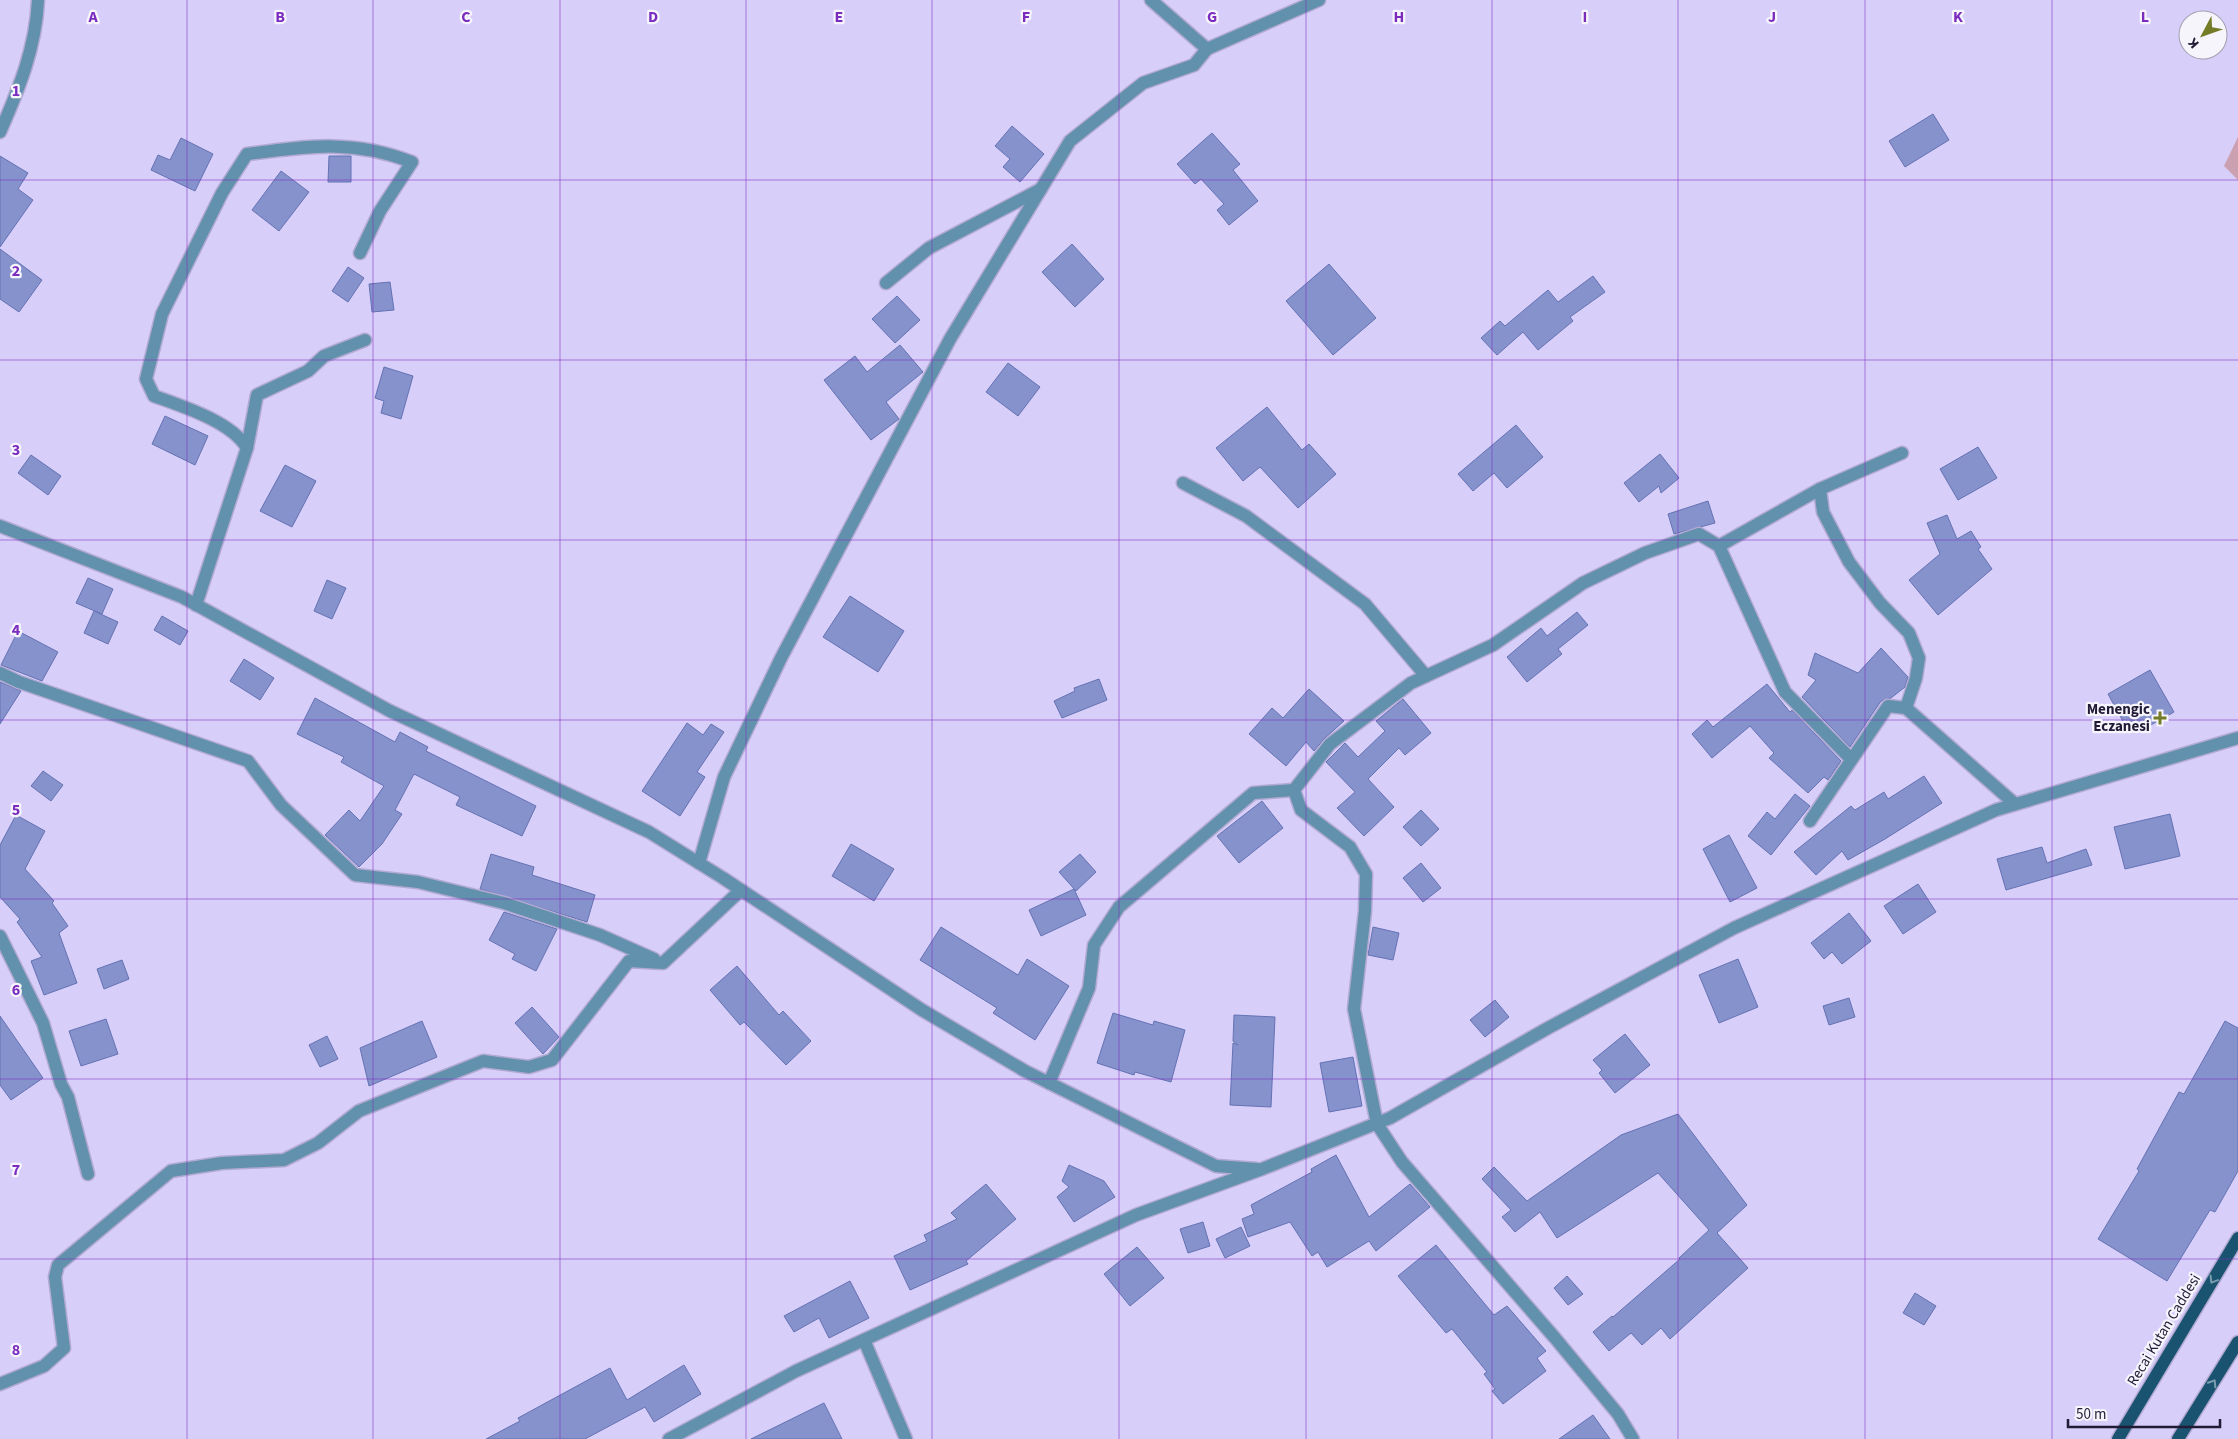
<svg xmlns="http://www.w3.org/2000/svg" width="2238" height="1439" font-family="'Source Sans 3',sans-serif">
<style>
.green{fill:#cba0b0}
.building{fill:#8592cc;stroke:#6572b3}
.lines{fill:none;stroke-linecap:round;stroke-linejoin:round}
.minor-casing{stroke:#b3aad3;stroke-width:15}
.major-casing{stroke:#b3aad3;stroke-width:15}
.minor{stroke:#6191ac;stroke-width:12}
.major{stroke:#195370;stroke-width:12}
.oneway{stroke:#7c9caf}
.grid{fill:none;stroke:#7b2cbf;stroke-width:1;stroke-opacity:0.55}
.poi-dot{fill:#757c27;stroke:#f6f5fc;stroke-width:2}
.labels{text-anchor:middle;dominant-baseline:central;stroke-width:4.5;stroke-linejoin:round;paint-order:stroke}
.poi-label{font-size:15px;font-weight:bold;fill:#221b36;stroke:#f6f5fc;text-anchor:end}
.street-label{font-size:15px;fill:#221b36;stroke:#f6f5fc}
.grid-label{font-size:16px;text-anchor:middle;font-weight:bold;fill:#7b2cbf;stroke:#f6f5fc;stroke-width:4.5;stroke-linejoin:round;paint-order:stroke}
</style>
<rect width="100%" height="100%" fill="#d7cefa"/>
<polygon class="green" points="2238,137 2238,180 2224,166"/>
<g class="building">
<polygon points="1933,114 1949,140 1905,167 1889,141"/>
<polygon points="1012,126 1044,154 1020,182 1003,167 1010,159 995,146"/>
<polygon points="1212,133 1240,164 1233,170 1258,201 1229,225 1217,210 1224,204 1201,179 1195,184 1177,164"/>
<polygon points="181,138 213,154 195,191 151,170 158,155 170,160"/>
<polygon points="0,156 28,173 18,189 33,200 0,247"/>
<polygon points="329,156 351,156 351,182 328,182"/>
<polygon points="281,171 309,192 279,231 252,210"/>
<polygon points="1072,244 1104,279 1075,307 1042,272"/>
<polygon points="0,249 42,280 19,312 0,299"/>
<polygon points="1329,264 1376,318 1333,355 1286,301"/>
<polygon points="348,267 364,278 348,302 332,291"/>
<polygon points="1593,276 1605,292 1570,317 1573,321 1538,350 1523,332 1497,355 1481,338 1500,321 1505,326 1548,290 1558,302"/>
<polygon points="390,282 394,310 372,312 369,284"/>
<polygon points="897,296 920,320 895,343 872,319"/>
<polygon points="900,345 923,372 886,402 899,419 871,440 824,380 855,356 867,372"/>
<polygon points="1008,363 1040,387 1018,416 986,392"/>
<polygon points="384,367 413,376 401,419 381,413 384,401 375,398"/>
<polygon points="1267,407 1302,450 1309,444 1336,474 1298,508 1260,467 1243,481 1216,448"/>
<polygon points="165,416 208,436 195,465 152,444"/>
<polygon points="1516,425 1543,457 1507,488 1494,473 1473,491 1458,474"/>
<polygon points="1978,447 1997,478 1958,500 1940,469"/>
<polygon points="1660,454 1679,478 1661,493 1659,486 1639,502 1624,483"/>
<polygon points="31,455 61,476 48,495 18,473"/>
<polygon points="285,465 316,481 292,527 260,511"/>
<polygon points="1708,501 1715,523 1674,534 1668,514"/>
<polygon points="1947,515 1957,539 1971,531 1981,547 1978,549 1992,569 1938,615 1909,580 1940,554 1927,523"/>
<polygon points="88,578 113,589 102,614 76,603"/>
<polygon points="327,580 346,588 332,619 314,611"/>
<polygon points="850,596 904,631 878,672 823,637"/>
<polygon points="94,611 118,622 108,644 84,633"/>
<polygon points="1577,612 1588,625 1558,649 1562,654 1527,682 1507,657 1541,628 1547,636"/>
<polygon points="162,616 188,631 180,645 154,630"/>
<polygon points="18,631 58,652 42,681 1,665"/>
<polygon points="1881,648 1908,677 1905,687 1891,698 1881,701 1850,747 1802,697 1816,680 1808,675 1815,653 1858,673"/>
<polygon points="244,659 274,678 260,700 230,681"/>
<polygon points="2150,670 2174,712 2140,731 2134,720 2125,725 2108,694"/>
<polygon points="1099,679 1107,700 1062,718 1054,701 1075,691 1074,688"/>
<polygon points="0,682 21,691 0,724"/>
<polygon points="1767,684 1790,712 1792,710 1841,761 1828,780 1824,777 1808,793 1769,758 1774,753 1750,726 1712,758 1692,734 1707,720 1713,727"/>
<polygon points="1309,689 1344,721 1324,739 1314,751 1306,742 1286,766 1249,734 1272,708 1283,718"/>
<polygon points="315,698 395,742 400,732 428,747 426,751 536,806 522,836 456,805 460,797 414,774 395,810 402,814 382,844 359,867 325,835 349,810 360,821 384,786 341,762 344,757 297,734"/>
<polygon points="1403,699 1431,733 1405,755 1399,748 1368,779 1394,807 1364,836 1337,808 1355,792 1326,762 1345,743 1358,757 1385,731 1376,721"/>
<polygon points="687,723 703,735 711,724 724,732 697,772 705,777 680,816 642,791"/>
<polygon points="43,771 63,785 51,801 31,786"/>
<polygon points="1924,776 1942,803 1885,839 1848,860 1842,851 1816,875 1794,852 1851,806 1855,810 1884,792 1888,799"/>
<polygon points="1795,794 1810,806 1771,855 1748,836 1767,812 1775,819"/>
<polygon points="1262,801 1283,828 1239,863 1217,836"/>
<polygon points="1421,810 1439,829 1421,846 1403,827"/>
<polygon points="2170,814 2180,856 2125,869 2114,827"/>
<polygon points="16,815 45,831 25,869 54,901 52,903 68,926 59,933 77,983 44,995 31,961 42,957 17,922 20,919 0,897 0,845"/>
<polygon points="1729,835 1757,888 1730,902 1703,849"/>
<polygon points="851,844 894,869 874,901 832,876"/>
<polygon points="2042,847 2047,863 2086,849 2092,865 2006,890 1997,859"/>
<polygon points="491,854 534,867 532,875 595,895 587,922 480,889"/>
<polygon points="1080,854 1096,872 1076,891 1059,872"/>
<polygon points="1421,863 1441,888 1423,902 1403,878"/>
<polygon points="1918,884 1936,912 1903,934 1884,906"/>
<polygon points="1074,889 1086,915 1041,936 1029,910"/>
<polygon points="504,912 557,929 536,971 512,959 515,954 489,940"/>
<polygon points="1849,913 1871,941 1842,964 1832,952 1824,959 1811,943"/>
<polygon points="941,927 1018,975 1027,959 1069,986 1035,1040 993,1013 997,1008 920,960"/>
<polygon points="1373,927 1399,933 1393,960 1368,955"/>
<polygon points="1738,959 1758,1007 1719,1023 1699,975"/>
<polygon points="122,960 129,979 104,989 97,969"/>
<polygon points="737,966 779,1015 783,1011 811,1041 786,1065 744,1022 740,1025 710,990"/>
<polygon points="1849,998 1855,1017 1829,1025 1823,1006"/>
<polygon points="1495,1000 1509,1017 1485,1037 1470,1020"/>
<polygon points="532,1007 559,1037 543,1054 515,1023"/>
<polygon points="1113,1013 1153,1025 1154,1021 1185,1030 1171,1082 1135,1072 1134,1075 1097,1063"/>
<polygon points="1234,1015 1275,1017 1271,1107 1230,1105 1233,1043 1238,1045 1233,1041"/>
<polygon points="0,1016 43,1078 11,1100 0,1085"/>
<polygon points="106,1019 118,1054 81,1066 69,1031"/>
<polygon points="422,1021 437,1057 369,1086 360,1048"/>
<polygon points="2225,1021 2238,1028 2238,1171 2215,1212 2210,1210 2167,1281 2098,1239 2139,1171 2137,1169 2179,1092 2184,1094"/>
<polygon points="1625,1034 1650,1065 1615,1093 1599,1073 1602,1070 1593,1060"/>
<polygon points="327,1036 338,1059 320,1067 309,1045"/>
<polygon points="1353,1057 1362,1106 1329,1112 1320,1063"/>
<polygon points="1678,1114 1747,1205 1717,1233 1748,1268 1670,1339 1661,1328 1642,1345 1631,1333 1609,1351 1593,1332 1612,1316 1613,1317 1680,1259 1679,1258 1709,1230 1658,1173 1557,1238 1540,1212 1515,1232 1502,1217 1511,1210 1482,1179 1494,1167 1527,1201 1621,1135"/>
<polygon points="1336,1155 1369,1217 1410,1184 1430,1207 1376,1251 1369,1241 1327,1267 1318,1252 1312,1256 1290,1222 1248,1237 1242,1219 1254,1214 1251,1205 1312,1172 1311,1169"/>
<polygon points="1069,1165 1104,1181 1115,1197 1074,1222 1057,1197 1069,1187 1062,1181"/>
<polygon points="986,1184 1016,1219 966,1261 968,1264 910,1290 894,1256 927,1241 924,1235 957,1219 951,1213"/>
<polygon points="1203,1222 1210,1246 1188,1253 1180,1229"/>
<polygon points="1241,1227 1250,1246 1225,1258 1216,1239"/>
<polygon points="1436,1245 1494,1315 1507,1306 1546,1351 1537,1358 1546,1371 1503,1404 1492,1391 1495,1389 1484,1374 1487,1372 1452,1329 1446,1333 1398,1276"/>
<polygon points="1137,1247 1164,1278 1130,1306 1104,1274"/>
<polygon points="1567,1276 1583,1294 1568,1305 1554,1288"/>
<polygon points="850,1281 869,1318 829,1338 819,1318 794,1332 784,1316"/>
<polygon points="1915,1293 1936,1306 1924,1325 1903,1313"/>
<polygon points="684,1365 701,1394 654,1422 645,1407 585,1439 486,1439 520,1421 518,1418 610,1368 627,1400"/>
<polygon points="824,1403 842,1439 751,1439"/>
<polygon points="1593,1415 1610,1439 1559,1439"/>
</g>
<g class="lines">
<g class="minor-casing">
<g id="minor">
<polyline points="1151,0 1207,49 1319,0"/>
<path d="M0,132C19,89 36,47 38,0"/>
<polyline points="886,283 929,248 1041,189"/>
<polyline points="247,448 257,395 308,371 324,356 365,340"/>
<polyline points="1902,453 1820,489 1823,512 1849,562 1880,603 1909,633 1919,658 1916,678 1906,708 2015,804"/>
<polyline points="1183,483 1246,516 1365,604 1426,676"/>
<polyline points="0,526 182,597 390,711 649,832 723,878 922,1010 1025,1071 1216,1166 1257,1169"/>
<polyline points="1719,546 1820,489"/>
<path d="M196,605L247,448C232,422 182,406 154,396L146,379L162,314L222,193L247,154C308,146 353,139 412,162L380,211L360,253"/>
<polyline points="0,673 19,682 248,761 281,805 355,875 418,882 504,903 600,935 654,959"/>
<polyline points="1810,821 1888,706 1906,708"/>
<polyline points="699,863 724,777 781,658 950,339 1070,141 1143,83 1194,65 1207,49"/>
<polyline points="0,936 43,1023 61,1084 68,1097 88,1174"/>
<polyline points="1049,1083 1089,988 1094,945 1119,907 1253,793 1294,790"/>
<polyline points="864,1340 906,1439"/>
<polyline points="0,1384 44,1366 64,1348 55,1277 58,1265 171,1171 222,1163 284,1160 318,1143 359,1111 483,1061 529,1067 552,1060 629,961 663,963 741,890"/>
<polyline points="669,1439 796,1371 1136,1215 1262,1169 1390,1118 1548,1028 1734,928 1996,810 2238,738"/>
<polyline points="1633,1439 1618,1414 1555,1338 1402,1162 1377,1124 1354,1009 1365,911 1366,874 1350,847 1301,810 1294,790 1330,744 1411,683 1493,645 1583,583 1645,553 1699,534 1719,546 1785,692 1851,759"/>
</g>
</g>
<g class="major-casing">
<g id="major">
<polyline points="2118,1439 2238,1238"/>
<polyline points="2178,1439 2238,1342"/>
</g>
</g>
<use href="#minor" class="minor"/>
<use href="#major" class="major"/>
</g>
<defs><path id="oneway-chevron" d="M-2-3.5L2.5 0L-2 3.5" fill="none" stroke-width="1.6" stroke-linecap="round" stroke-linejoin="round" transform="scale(1.25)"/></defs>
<g class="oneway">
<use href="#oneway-chevron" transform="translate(2213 1280) rotate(121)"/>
<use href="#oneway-chevron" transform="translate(2213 1383) rotate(-58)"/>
</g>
<path class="grid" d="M187,0V1439M373,0V1439M560,0V1439M746,0V1439M932,0V1439M1119,0V1439M1306,0V1439M1492,0V1439M1678,0V1439M1865,0V1439M2052,0V1439M0,180H2238M0,360H2238M0,540H2238M0,720H2238M0,899H2238M0,1079H2238M0,1259H2238"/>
<path class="poi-dot" d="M2157.5 710.5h5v5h5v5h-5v5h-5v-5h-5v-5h5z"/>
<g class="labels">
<g class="poi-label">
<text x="2150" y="709">Menengic<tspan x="2150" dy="17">Eczanesi</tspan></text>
</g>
<g class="street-label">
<text transform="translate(2164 1330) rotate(-59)">Recai Kutan Caddesi</text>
</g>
</g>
<g class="grid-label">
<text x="93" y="22">A</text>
<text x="280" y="22">B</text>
<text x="466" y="22">C</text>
<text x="653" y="22">D</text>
<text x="839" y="22">E</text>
<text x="1026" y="22">F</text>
<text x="1212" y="22">G</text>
<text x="1399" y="22">H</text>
<text x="1585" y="22">I</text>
<text x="1772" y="22">J</text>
<text x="1958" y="22">K</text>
<text x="2145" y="22">L</text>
<text x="16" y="96">1</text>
<text x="16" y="276">2</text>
<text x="16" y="455">3</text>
<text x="16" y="635">4</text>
<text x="16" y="815">5</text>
<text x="16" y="995">6</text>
<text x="16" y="1175">7</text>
<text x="16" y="1355">8</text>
</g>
<g transform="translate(2203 35) rotate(229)"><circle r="24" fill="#f6f5fc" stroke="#a19ead"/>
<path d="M0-4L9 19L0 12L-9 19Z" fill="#757c27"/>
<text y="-8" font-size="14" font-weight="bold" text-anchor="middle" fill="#221b36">K</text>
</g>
<path d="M2068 1419v8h152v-8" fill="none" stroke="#221b36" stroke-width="2.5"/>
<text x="2076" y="1419" font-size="15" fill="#221b36" stroke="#f6f5fc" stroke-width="4" paint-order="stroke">50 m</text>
</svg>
